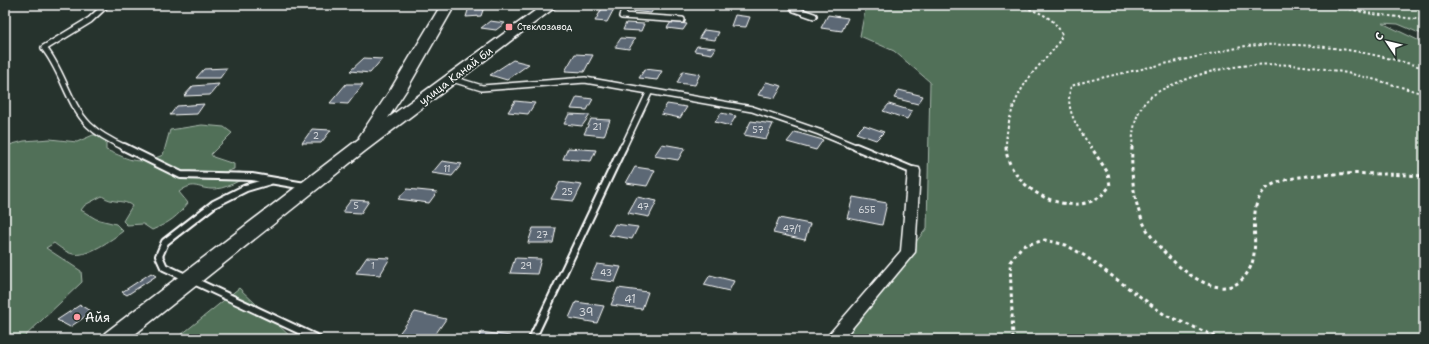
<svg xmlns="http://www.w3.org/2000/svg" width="1429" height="344" font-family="'Shantell Sans',sans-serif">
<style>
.green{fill:#517059;stroke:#a8b8ac}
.building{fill:#5c6774;stroke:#fff}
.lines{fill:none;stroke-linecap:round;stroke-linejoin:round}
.lane-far1-casing{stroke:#fff;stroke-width:8}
.lane-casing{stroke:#fff;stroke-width:10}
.street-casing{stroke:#fff;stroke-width:3}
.secondary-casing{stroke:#fff;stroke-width:3}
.path-far1{stroke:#fff;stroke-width:2;stroke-dasharray:2.5 2.5;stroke-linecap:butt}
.path{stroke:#fff;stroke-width:3;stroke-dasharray:3.5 3.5;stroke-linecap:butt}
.lane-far1{stroke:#26332d;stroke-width:5}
.lane{stroke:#26332d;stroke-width:6}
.street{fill:#26332d;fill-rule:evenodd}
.secondary{fill:#26332d;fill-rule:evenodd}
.poi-dot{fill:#ff9aa2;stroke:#26332d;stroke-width:1.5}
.labels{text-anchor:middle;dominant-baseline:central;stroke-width:4;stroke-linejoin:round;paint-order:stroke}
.far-poi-label{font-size:9px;fill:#fff;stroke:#26332d;text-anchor:start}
.number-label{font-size:9px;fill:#d6d9dc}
.street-label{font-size:11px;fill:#fff;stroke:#26332d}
.near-number-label{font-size:11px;fill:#d6d9dc}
.near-poi-label{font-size:13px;fill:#fff;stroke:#26332d;text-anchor:start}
</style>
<rect width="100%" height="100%" fill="#26332d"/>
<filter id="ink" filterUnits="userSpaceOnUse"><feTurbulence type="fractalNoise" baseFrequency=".025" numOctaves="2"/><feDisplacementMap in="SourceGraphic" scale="8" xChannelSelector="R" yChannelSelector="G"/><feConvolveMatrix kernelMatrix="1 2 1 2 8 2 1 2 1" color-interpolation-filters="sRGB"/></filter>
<g filter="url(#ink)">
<g class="green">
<polygon points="866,5 1424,5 1424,35 1398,24 1382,23 1424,43 1424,339 838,339 927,228 930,82 894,51 860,36"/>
<path d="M202,125L224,127L232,133L211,154L213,157L234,164V169L214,176L239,172L252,174C240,180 225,190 211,189C196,188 194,181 179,192L188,203C177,217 169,223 152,230L143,224L127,225L123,221L132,206C125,199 112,204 102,196L85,205L81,210L96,219L116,224L123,231C113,239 86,258 73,254C67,253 59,247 54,243L46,248L81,271L82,282L22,339H5V146L24,141L50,139L77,142L93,135H100L106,141V150C132,160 136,166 163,155L170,130Z"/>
<polygon points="239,288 293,339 176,339"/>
</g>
<g class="building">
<polygon points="604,5 616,5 607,22 595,21"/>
<polygon points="635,5 647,5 655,6 651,13 631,11"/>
<polygon points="469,7 484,7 481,16 466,17"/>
<polygon points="735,15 750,17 746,27 731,26"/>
<polygon points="828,15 848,18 842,31 821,28"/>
<polygon points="490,21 505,23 496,30 481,28"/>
<polygon points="671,22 687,24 683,30 667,28"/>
<polygon points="626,23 644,24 641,31 623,30"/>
<polygon points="704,30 719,32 715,40 699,38"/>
<polygon points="621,38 635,39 629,49 615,47"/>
<polygon points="697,46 716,48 712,54 694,51"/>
<polygon points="575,54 593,55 584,72 565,71"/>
<polygon points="364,58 382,59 370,73 350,71"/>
<polygon points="513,60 529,64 507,80 490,75"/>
<polygon points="227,68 220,78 196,78 204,69"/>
<polygon points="645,69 662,71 657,80 639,78"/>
<polygon points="683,71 700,74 695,85 677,83"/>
<polygon points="766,82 782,86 775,98 758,95"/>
<polygon points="219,84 210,95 184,96 193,86"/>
<polygon points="346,84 363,84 348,104 330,103"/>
<polygon points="899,90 923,96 918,104 894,98"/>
<polygon points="577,97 593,99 587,110 571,109"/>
<polygon points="515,101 535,103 528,114 508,112"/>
<polygon points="204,104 197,114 170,115 177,106"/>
<polygon points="667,104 687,107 680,118 661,114"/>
<polygon points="889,104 912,111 907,119 883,111"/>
<polygon points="721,113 736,116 730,126 715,122"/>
<polygon points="569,114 590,115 582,126 564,124"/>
<polygon points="591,119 610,120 604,136 584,134"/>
<polygon points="751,121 773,124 766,139 744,135"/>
<polygon points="864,125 884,132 876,140 856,133"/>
<polygon points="312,129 331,130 321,143 302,143"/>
<polygon points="795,132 823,140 816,150 787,142"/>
<polygon points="662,144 685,148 678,160 654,156"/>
<polygon points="568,148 596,150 591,161 563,159"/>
<polygon points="442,161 462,164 452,176 432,173"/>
<polygon points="635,167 655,170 647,186 626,183"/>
<polygon points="560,182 582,185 574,201 551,199"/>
<polygon points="407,189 437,192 429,203 398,199"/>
<polygon points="637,197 657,201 649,217 628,213"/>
<polygon points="853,197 887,203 882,225 847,218"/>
<polygon points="351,200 369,201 361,213 342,212"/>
<polygon points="779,218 810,224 805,240 773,233"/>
<polygon points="615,224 638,227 632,239 609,235"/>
<polygon points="533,228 556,228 553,243 528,243"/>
<polygon points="367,257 390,258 380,275 356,273"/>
<polygon points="515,258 541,259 537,274 510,273"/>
<polygon points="597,264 621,267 615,282 590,279"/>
<polygon points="151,273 156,276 127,295 122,292"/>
<polygon points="710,275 734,281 729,291 704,285"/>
<polygon points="618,288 648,292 642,309 611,305"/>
<polygon points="576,302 604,306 597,323 569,318"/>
<polygon points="80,305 92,312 70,327 57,320"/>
<polygon points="415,312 446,319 432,339 395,339"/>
<polygon points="481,332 510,336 509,339 478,339"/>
</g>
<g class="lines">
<g class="lane-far1-casing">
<g id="lane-far1">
<path d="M106,5L90,20L44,48C63,71 68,104 89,125C99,135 113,142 126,148"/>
<polyline points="626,5 622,16 682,20"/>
<polyline points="792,5 794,9 814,16"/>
<polyline points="452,79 482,88 585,80 752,109 819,132 858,148"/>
<polyline points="623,148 649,93"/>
</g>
</g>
<g class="lane-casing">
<g id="lane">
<polyline points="124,147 181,175 252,177 305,186"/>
<polyline points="856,147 914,171"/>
<polyline points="270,181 246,188 214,204 165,242 159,256 164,267 318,339"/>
<polyline points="532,339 623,147"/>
</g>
</g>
<g class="street-casing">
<polygon id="street" points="914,167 919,168 920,171 915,252 843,339 825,339 901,251 908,171 909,168"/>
</g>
<g class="secondary-casing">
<polygon id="secondary" points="441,5 455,5 407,89 388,118 543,5 558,5 365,151 129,339 102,339 105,333 360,138 359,137 391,89"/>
</g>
<g class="path-far1">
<polyline points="1330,5 1373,14 1424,20"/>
<path d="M1006,148C1006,119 1017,91 1036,69C1046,57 1056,50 1062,35C1054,15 1035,11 1016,5"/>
<path d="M1092,148C1078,129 1064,110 1071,86L1087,81L1246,46C1308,41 1365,50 1424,68"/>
<path d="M1132,148C1134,102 1148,93 1190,78C1268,50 1347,70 1424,94"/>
</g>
<g class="path">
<path d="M1006,147C1007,185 1061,216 1094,200C1101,197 1105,192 1110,186L1108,173L1091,147"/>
<path d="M1132,147C1131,174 1133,204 1146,228C1162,257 1227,320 1251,266C1258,249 1252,225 1256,206C1258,199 1261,193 1267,188C1293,168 1390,174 1424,176"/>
<polyline points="1013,339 1010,262 1022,246 1045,240 1066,245 1085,256 1165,315 1222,339"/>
</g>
<use href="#lane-far1" class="lane-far1"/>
<use href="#lane" class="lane"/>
<use href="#street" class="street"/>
<use href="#secondary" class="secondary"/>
</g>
</g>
<g class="poi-dot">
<rect x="505" y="23" width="8" height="8" rx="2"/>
<circle cx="77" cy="317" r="4"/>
</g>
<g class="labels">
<g class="far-poi-label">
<text x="517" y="27">Стеклозавод</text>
</g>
<g class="number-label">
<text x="597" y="127">21</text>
<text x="758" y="130">57</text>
<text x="316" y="136">2</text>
<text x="447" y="169">11</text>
<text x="567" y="192">25</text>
<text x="356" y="206">5</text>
<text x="643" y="207">47</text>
<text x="867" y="210">65Б</text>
<text x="792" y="229">47/1</text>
<text x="542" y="235">27</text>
<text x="373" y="266">1</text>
<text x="526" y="266">29</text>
<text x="606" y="273">43</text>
</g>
<g class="street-label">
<text transform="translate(456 76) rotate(-37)">улица Канай би</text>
</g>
<g class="near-number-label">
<text x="630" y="299">41</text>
<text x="586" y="312">39</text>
</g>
<g class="near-poi-label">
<text x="85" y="317">Айя</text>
</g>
</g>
<rect width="1429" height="344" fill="none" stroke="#26332d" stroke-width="20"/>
<rect x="10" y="10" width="1409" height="324" fill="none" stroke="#fff" stroke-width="1.5" filter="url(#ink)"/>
<g transform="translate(1387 42) rotate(305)" stroke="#26332d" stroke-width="3" paint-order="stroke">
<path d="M0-3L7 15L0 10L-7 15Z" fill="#ffffff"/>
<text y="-6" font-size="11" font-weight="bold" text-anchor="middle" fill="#ffffff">С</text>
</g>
</svg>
